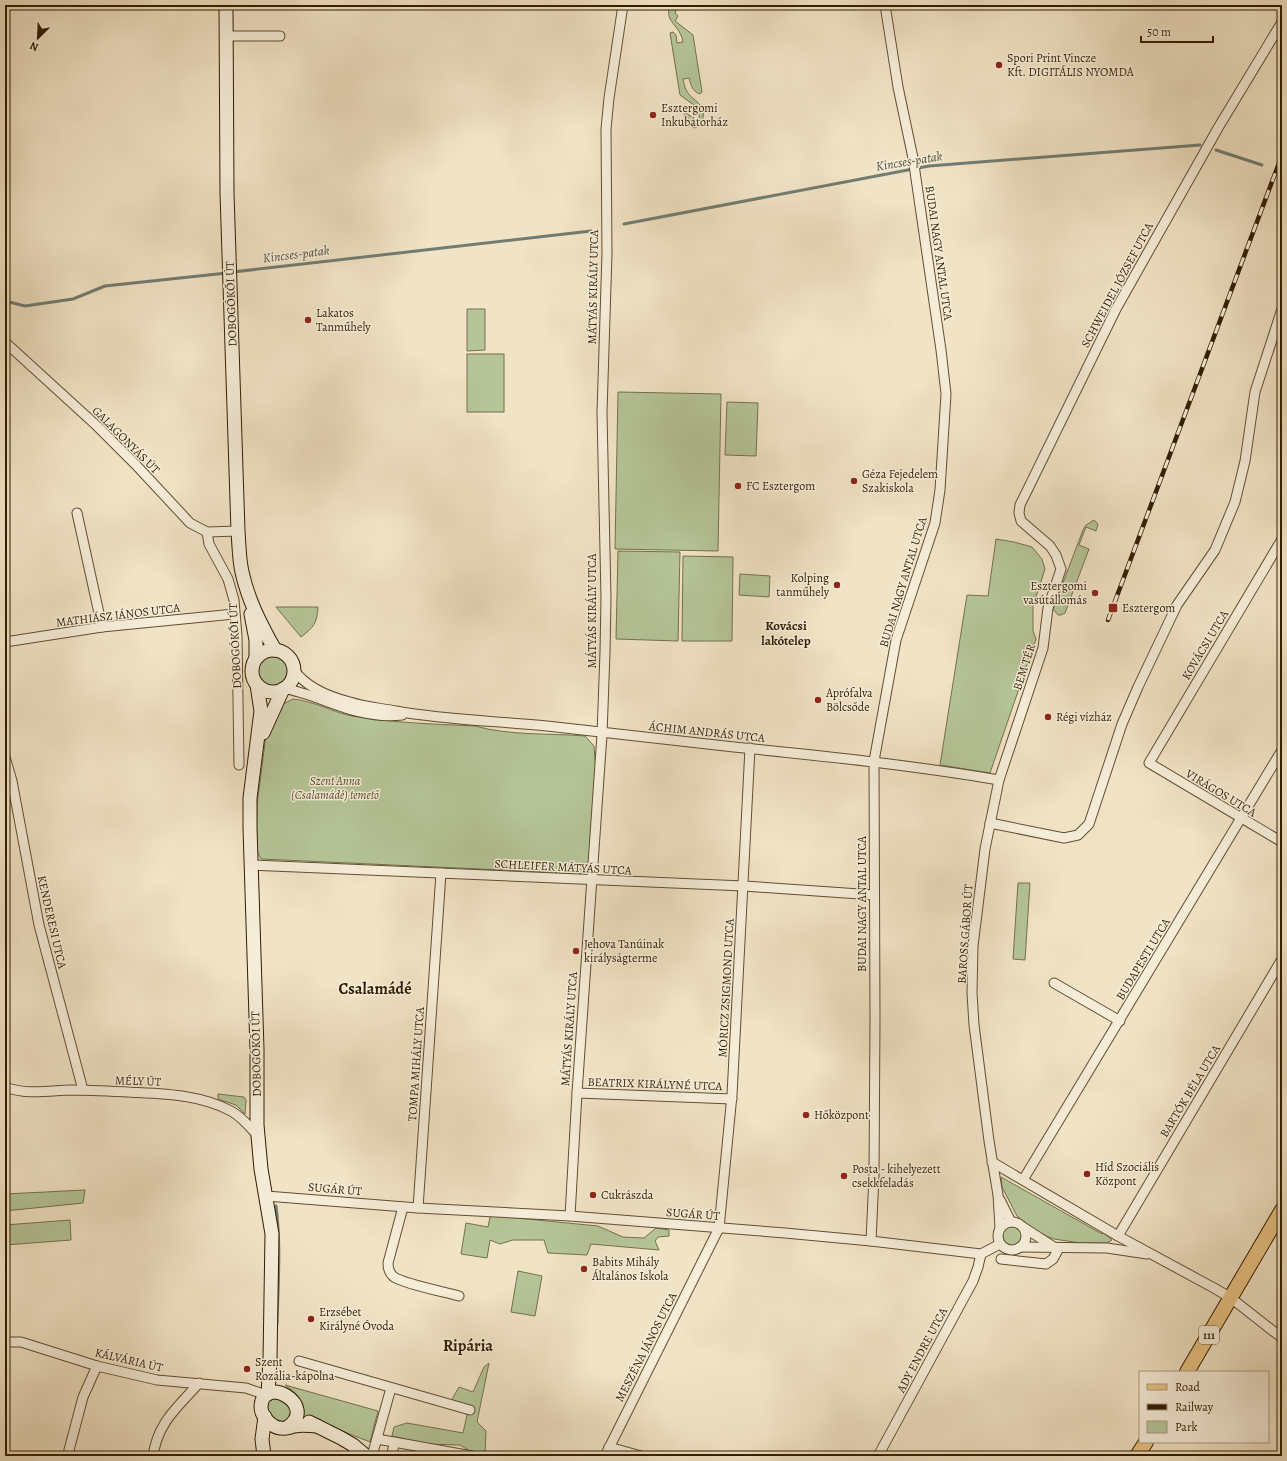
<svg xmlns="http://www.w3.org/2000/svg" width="1287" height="1461" font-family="Alegreya,serif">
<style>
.green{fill:#b5c598;stroke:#73714c}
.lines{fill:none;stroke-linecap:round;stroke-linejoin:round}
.stream{stroke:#727c71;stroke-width:3}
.street-casing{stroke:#614e31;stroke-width:11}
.secondary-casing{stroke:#311d00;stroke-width:15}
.primary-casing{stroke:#311d00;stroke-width:16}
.street{stroke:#f6edd9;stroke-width:9}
.secondary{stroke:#f6edd9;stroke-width:13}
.primary{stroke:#e8c282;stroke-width:14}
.rail-casing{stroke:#311d00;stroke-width:4.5}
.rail{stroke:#f6edd9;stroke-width:3;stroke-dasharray:9;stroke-linecap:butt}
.poi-dot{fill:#8f2418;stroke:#f6edd9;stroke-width:1.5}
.labels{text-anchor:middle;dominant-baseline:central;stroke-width:3;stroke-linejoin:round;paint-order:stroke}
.shield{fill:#f6edd9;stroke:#6c5b41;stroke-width:1}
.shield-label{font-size:11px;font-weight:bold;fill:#311d00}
.poi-label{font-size:12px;fill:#311d00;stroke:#f6edd9;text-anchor:start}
.street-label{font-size:12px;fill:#311d00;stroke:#f6edd9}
.park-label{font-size:12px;font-style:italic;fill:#594f2e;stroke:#f6edd9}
.water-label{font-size:13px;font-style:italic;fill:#524d39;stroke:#f6edd9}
.neighbourhood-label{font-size:13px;font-weight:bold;fill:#311d00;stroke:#f6edd9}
.district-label{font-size:16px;font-weight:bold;fill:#311d00;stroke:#f6edd9}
</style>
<rect width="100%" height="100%" fill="#f1e3c5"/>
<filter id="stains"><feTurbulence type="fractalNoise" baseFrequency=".005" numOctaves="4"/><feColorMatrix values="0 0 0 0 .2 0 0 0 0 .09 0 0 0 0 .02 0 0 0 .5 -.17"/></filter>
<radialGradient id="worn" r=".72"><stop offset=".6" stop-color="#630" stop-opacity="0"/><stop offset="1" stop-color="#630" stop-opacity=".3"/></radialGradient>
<g class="green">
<path d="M670,5H673L677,8L675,13L678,16L675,21L693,35L702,92L700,94C692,91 691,85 689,78L683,79C686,99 695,95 704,111L702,123L695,128L690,126L684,115L686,113L696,120L700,116L695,113L698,108L680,95L670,33L673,32L676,35L677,43L683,42C680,24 664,23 670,5Z"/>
<polygon points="467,309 485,309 485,350 467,351"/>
<rect x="467" y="354" width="37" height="58"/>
<polygon points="618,392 721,394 718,551 615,549"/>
<polygon points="727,402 758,403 756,456 725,455"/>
<polygon points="1094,520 1098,524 1096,531 1086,527 1079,545 1089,549 1065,613 1061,615 1058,615 1053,609 1083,530 1086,525"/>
<polygon points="996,539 1014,542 1032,547 1042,559 1045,569 1033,606 1033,631 1036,639 990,773 940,765 967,595 988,596"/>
<polygon points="618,551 680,552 678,641 616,639"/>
<polygon points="683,556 733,557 732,641 682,641"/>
<polygon points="740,574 770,576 769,597 739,595"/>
<path d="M276,607H318C317,623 314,627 301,637Z"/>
<circle cx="273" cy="671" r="17"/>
<path d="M293,699C314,701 332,712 352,716C393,723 434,724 475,726C511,736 549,733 585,736L594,746L596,773L589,874L261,859L256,849L257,805L266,735L281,705Z"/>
<polygon points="1018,883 1030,883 1025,960 1013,959"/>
<polygon points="218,1094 244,1097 246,1100 245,1114 236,1105 218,1099"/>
<polygon points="1001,1177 1102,1234 1103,1232 1112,1240 1107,1243 1080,1243 1054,1239 1036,1232 1017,1216 1002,1187"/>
<polygon points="85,1190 83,1203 5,1211 5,1194"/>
<polygon points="496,1216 598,1226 623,1237 644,1238 656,1228 669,1230 669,1236 658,1237 655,1241 659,1250 591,1244 587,1255 548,1253 544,1240 513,1240 500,1244 490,1240 487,1258 461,1254 466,1223 488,1227 490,1217"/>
<polygon points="70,1220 71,1240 5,1245 5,1225"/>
<circle cx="1012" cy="1236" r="11"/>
<polygon points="518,1271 542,1276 535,1316 511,1312"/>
<polygon points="489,1363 477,1422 486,1431 485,1454 470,1451 460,1445 427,1444 392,1436 394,1427 407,1423 463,1433 467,1415 451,1401 459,1387 473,1392 484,1367"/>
<polygon points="285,1385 378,1411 370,1442 304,1416 299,1398 295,1393"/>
<polygon points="269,1396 292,1404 292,1420 276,1425 263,1404"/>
</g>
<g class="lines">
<g class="stream">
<polyline points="1216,150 1262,165"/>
<polyline points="624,224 929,166 1200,145"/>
<polyline points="233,272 591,231"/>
<polyline points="5,301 25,306 73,299 105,286 227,273"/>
<path d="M276,1206C281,1246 278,1285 277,1324"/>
</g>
<g class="street-casing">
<g id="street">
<polyline points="226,36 280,36"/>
<polyline points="5,342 97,426 136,465 190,523 207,532 238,531"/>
<polyline points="77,513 102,627"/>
<polyline points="207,532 209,544 228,579 234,600 237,636 239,765"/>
<polyline points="1282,539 1149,763 1282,842"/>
<polyline points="5,642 102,627 234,614"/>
<path d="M294,670C306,687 330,697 350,702C365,707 380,708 396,711C445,720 497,721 547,726C609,733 671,740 734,747C823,756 911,765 999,780"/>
<path d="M285,688C294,691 303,693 312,696C341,707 370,719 402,715"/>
<polyline points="5,757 12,781 39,925 83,1090"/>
<polyline points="990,823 1064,838 1078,835 1089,824 1122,724 1138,687 1177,605 1215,550 1235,502 1245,461 1255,392 1282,309"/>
<polyline points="251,865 744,886 874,895"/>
<polyline points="1054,983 1120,1021"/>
<path d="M5,1087C25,1095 48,1091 69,1090C88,1090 107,1091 127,1092C163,1094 199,1094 231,1111C242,1117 250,1127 258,1136"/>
<polyline points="577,1093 732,1099"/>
<polyline points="992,1162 1118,1236 1214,1288 1231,1298 1282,1338"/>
<polyline points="1023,1180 1282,750"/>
<polyline points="266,1196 418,1208 570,1216 785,1233 871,1241 981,1254 1000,1244"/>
<polyline points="1000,1200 1011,1222"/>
<path d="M403,1207L388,1263C388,1269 390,1274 394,1277C404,1284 445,1292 459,1296"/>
<polyline points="418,1208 441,873"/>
<polyline points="570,1216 577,1093 602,735 605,652 606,598 602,413 607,253 606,129 609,98 623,5"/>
<circle cx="1012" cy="1236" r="14"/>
<polyline points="1023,1227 1054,1247"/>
<polyline points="1000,1228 998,1195 989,1141 974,1025 972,993 973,946 985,849 999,780 1043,648 1048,608 1061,569 1056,555 1050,546 1021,521 1019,513 1020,505 1116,309 1218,128 1282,22"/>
<polyline points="1118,1236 1282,959"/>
<polyline points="871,1241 874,1176 875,1018 874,761 896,640 935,523 940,490 946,394 941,350 913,158 898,87 885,5"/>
<polyline points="1020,1247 1107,1248 1147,1254"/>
<polyline points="1001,1259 1046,1264 1053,1259 1059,1248"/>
<polyline points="5,1342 21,1342 97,1366 157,1380 246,1388 266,1395"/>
<polyline points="299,1361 470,1410"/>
<polyline points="377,1439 472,1456"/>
<polyline points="609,1447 641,1456"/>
<polyline points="69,1456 69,1450 83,1397 97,1366"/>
<path d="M153,1456C158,1422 177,1408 199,1383"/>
<polyline points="372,1456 391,1388"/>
<polyline points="391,1456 395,1442"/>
<polyline points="605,1456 719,1228 732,1095 750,748"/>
<polyline points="878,1456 973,1281 978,1267 981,1254"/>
</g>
</g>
<g class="secondary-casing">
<g id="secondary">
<path d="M226,5L227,193L238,531C239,544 239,559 242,572C248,600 261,625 275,650"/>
<polyline points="251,614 256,640 256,657"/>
<circle cx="273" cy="671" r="21"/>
<polyline points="257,685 261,711 250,798 250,828 257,1049 257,1125 261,1169 272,1234 270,1359 268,1394"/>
<polyline points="263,733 283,689"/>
<polyline points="309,1422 341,1438 353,1445 366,1456"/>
<path d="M288,1427C319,1405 262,1373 261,1407C261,1416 271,1427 280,1428C285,1429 290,1427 295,1426C302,1424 310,1426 317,1426"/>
<polyline points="264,1456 262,1439 265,1417"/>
</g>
</g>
<g class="primary-casing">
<g id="primary">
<polyline points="1187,1372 1282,1210"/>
<polyline points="1137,1456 1146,1442"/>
</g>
</g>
<use href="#street" class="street"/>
<use href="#secondary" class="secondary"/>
<use href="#primary" class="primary"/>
<g class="rail-casing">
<polyline id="rail" points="1108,620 1282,155"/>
</g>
<use href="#rail" class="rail"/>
</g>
<g class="poi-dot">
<circle cx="999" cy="65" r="4"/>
<circle cx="653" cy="115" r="4"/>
<circle cx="308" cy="320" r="4"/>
<circle cx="854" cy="481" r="4"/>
<circle cx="738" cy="486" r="4"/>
<circle cx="837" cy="585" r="4"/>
<circle cx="1095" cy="593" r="4"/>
<rect x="1108" y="603" width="10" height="10" rx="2"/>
<circle cx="818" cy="700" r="4"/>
<circle cx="1048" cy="717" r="4"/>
<circle cx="576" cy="951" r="4"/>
<circle cx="806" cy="1115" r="4"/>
<circle cx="1087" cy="1174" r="4"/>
<circle cx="844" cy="1176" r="4"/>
<circle cx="593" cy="1195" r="4"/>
<circle cx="584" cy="1269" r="4"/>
<circle cx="311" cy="1319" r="4"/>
<circle cx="247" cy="1369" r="4"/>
</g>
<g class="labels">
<rect class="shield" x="1199" y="1326" width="20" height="18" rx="3"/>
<g class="shield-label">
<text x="1209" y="1335">111</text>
</g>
<g class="poi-label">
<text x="1007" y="58">Spori Print Vincze<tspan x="1007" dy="14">Kft. DIGITÁLIS NYOMDA</tspan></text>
<text x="661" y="108">Esztergomi<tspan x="661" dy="14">Inkubátorház</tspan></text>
<text x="316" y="313">Lakatos<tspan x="316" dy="14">Tanműhely</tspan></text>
<text x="862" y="474">Géza Fejedelem<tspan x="862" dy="14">Szakiskola</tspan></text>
<text x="746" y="486">FC Esztergom</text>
<text x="829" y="578" text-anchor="end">Kolping<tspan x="829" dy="14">tanműhely</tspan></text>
<text x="1087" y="586" text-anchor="end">Esztergomi<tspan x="1087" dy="14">vasútállomás</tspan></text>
<text x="1122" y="608">Esztergom</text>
<text x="826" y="693">Aprófalva<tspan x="826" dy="14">Bölcsőde</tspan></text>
<text x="1056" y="717">Régi vízház</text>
<text x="584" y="944">Jehova Tanúinak<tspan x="584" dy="14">királyságterme</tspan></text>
<text x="814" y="1115">Hőközpont</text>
<text x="1095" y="1167">Híd Szociális<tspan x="1095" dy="14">Központ</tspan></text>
<text x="852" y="1169">Posta - kihelyezett<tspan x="852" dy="14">csekkfeladás</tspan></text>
<text x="601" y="1195">Cukrászda</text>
<text x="592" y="1262">Babits Mihály<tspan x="592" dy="14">Általános Iskola</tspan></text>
<text x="319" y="1312">Erzsébet<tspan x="319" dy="14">Királyné Óvoda</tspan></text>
<text x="255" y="1362">Szent<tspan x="255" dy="14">Rozália-kápolna</tspan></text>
</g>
<g class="street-label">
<text transform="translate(939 253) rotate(82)">BUDAI NAGY ANTAL UTCA</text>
<text transform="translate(1117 285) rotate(-62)">SCHWEIDEL JÓZSEF UTCA</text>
<text transform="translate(593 287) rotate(-89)">MÁTYÁS KIRÁLY UTCA</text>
<text transform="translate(231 304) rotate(-92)">DOBOGÓKŐI ÚT</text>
<text transform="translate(126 440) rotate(45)">GALAGONYÁS ÚT</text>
<text transform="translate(903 582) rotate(-73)">BUDAI NAGY ANTAL UTCA</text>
<text transform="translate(592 611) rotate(-90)">MÁTYÁS KIRÁLY UTCA</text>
<text transform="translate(118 615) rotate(-7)">MATHIÁSZ JÁNOS UTCA</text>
<text transform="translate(1205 645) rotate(-59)">KOVÁCSI UTCA</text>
<text transform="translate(235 646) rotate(-93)">DOBOGÓKŐI ÚT</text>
<text transform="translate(1024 667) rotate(-72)">BEM TÉR</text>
<text transform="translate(707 732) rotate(6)">ÁCHIM ANDRÁS UTCA</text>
<text transform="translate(1221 793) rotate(31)">VIRÁGOS UTCA</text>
<text transform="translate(563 867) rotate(3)">SCHLEIFER MÁTYÁS UTCA</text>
<text transform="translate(862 904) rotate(-90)">BUDAI NAGY ANTAL UTCA</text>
<text transform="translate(52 922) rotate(77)">KENDERESI UTCA</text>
<text transform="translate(965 934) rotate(-86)">BAROSS GÁBOR ÚT</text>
<text transform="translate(1143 959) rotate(-59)">BUDAPESTI UTCA</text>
<text transform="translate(726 988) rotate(-87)">MÓRICZ ZSIGMOND UTCA</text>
<text transform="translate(569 1029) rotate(-86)">MÁTYÁS KIRÁLY UTCA</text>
<text transform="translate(256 1054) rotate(-91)">DOBOGÓKŐI ÚT</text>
<text transform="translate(416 1064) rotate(-86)">TOMPA MIHÁLY UTCA</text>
<text transform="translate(138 1081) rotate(2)">MÉLY ÚT</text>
<text transform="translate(655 1084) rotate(2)">BEATRIX KIRÁLYNÉ UTCA</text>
<text transform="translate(1190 1091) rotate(-59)">BARTÓK BÉLA UTCA</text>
<text transform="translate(335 1189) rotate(5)">SUGÁR ÚT</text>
<text transform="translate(693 1214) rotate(4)">SUGÁR ÚT</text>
<text transform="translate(646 1347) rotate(-63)">MESZÉNA JÁNOS UTCA</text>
<text transform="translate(922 1350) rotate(-62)">ADY ENDRE UTCA</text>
<text transform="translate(129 1360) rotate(13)">KÁLVÁRIA ÚT</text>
</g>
<g class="park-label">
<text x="335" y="781">Szent Anna<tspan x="335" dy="14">(Csalamádé) temető</tspan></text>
</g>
<g class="water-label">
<text transform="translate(909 161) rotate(-9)">Kincses-patak</text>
<text transform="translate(296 254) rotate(-7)">Kincses-patak</text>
</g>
<g class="neighbourhood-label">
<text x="786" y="625">Kovácsi<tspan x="786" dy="15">lakótelep</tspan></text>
</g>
<g class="district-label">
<text x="375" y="989">Csalamádé</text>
<text x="468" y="1346">Ripária</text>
</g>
</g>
<rect width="1287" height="1461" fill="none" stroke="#f1e3c5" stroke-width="20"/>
<rect x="6" y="6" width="1275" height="1449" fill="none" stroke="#311d00" stroke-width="2"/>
<rect x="10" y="10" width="1267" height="1441" fill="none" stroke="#311d00"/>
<rect x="1139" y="1371" width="130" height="72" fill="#f6edd9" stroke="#a79a82"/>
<rect x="1147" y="1384" width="20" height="6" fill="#e8c282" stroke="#a79a82"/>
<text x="1175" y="1391" font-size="12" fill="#311d00">Road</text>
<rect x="1147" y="1404" width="20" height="6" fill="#311d00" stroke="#a79a82"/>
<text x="1175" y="1411" font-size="12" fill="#311d00">Railway</text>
<rect x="1147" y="1421" width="20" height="12" fill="#b5c598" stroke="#a79a82"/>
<text x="1175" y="1431" font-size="12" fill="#311d00">Park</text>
<g transform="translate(38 38) rotate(204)" stroke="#f6edd9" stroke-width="3" paint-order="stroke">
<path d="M0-3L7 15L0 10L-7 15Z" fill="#311d00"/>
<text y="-6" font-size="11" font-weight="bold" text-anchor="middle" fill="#311d00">N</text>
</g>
<path d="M1141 36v6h72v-6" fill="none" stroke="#311d00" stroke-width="2"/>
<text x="1147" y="36" font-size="12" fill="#311d00" stroke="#f6edd9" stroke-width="3" paint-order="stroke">50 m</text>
<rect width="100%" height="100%" filter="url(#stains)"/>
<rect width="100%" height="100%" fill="url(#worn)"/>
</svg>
